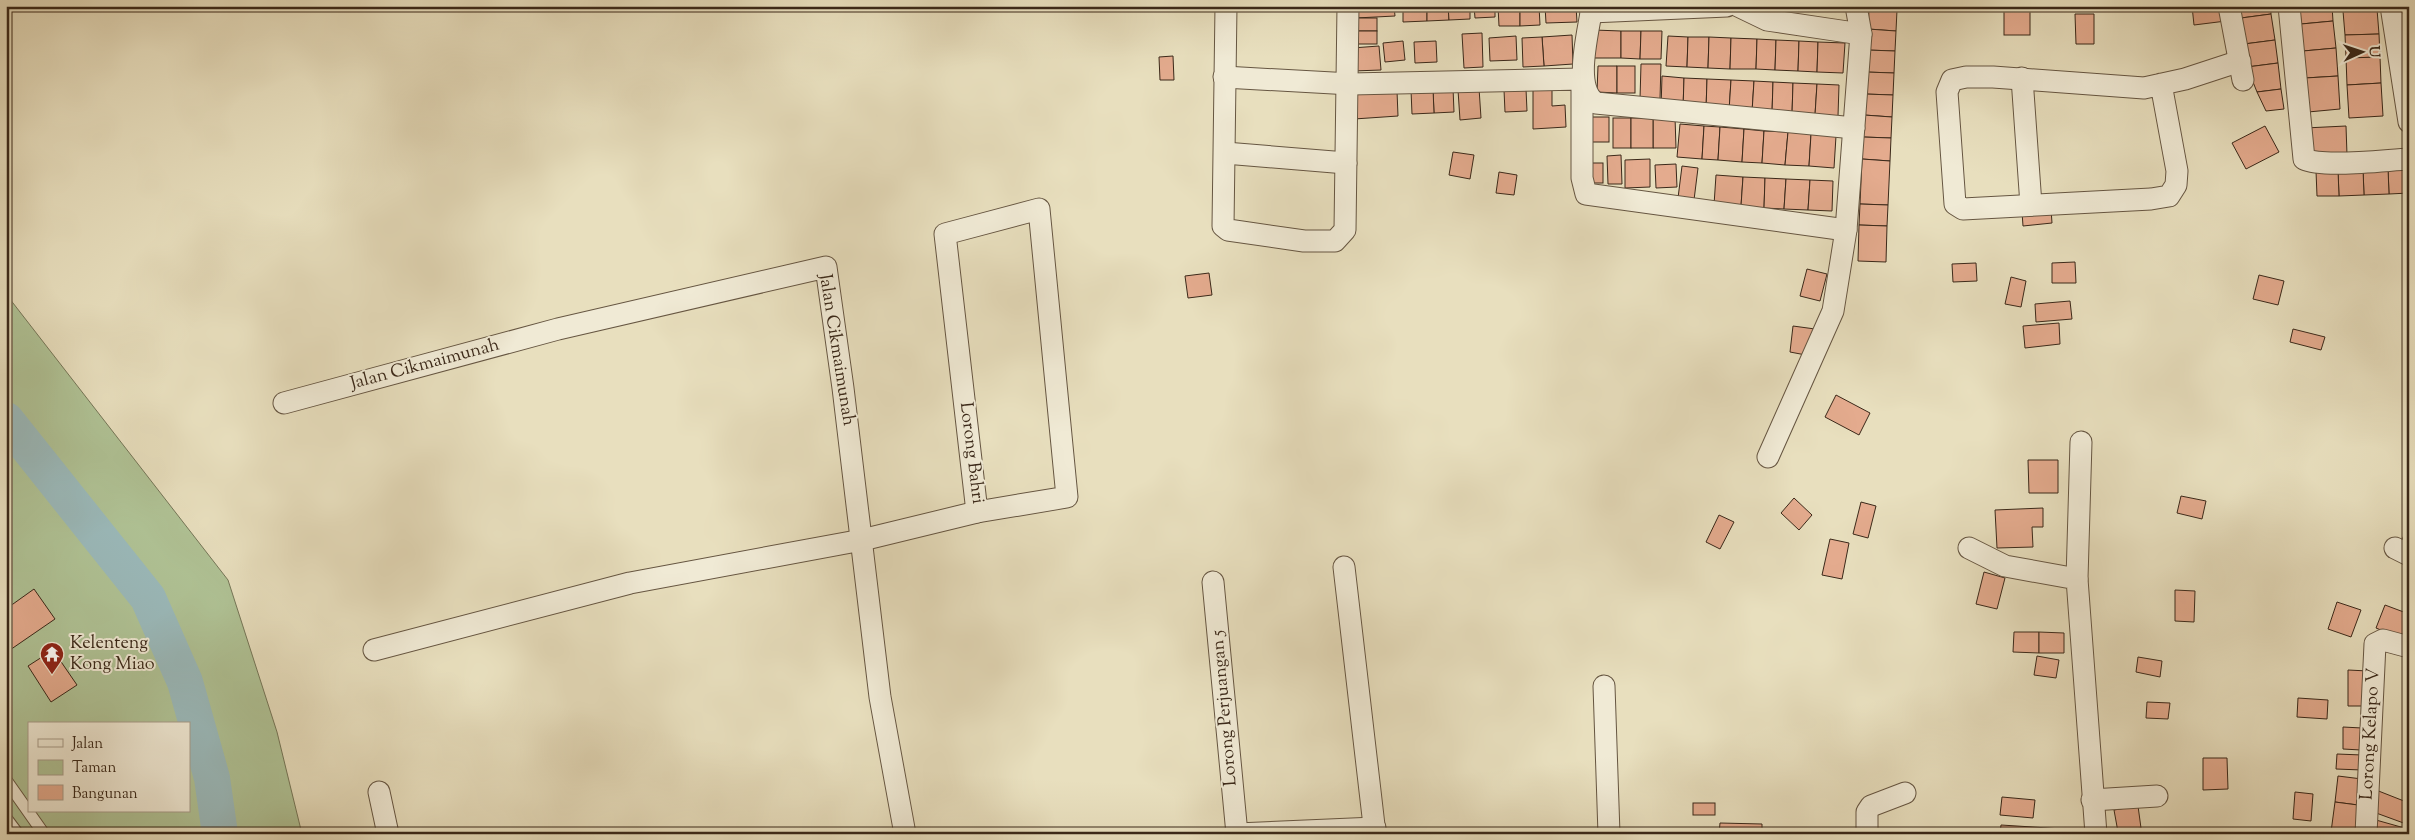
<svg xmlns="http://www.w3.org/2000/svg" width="2415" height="840" font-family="'Sorts Mill Goudy',serif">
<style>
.green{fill:#b0c396;stroke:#757658;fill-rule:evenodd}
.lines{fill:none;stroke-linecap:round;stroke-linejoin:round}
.river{stroke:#9bbabb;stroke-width:36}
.building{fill:#e4ab8e;stroke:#3a2819}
.lane-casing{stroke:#665642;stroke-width:13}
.street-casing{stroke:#665642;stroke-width:23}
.lane{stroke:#f0ead5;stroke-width:11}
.street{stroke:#f0ead5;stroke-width:21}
.labels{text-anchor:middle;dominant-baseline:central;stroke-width:4;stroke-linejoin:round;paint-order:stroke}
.street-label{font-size:18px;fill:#3a2819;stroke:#f0ead5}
.poi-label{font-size:18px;fill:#3a2819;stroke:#f0ead5;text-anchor:start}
</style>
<rect width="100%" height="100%" fill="#e8dfbe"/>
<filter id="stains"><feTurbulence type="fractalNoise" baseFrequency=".004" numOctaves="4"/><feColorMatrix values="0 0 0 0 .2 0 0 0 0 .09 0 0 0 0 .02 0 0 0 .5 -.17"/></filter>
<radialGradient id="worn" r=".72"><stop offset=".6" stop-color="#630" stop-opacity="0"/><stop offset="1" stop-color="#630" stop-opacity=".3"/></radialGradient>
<path class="green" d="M6,294L228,580L277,732L302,834H6ZM29,724H189V811H29Z"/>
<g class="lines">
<polyline class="river" points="6,420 148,598 185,682 212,778 220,834"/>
</g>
<g class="building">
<polygon points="1356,6 1394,6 1395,16 1356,18"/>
<polygon points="1403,6 1427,6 1427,21 1403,22"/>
<polygon points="1427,6 1448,6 1449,20 1427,21"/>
<polygon points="1448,6 1470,6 1470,19 1449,20"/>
<polygon points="1474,6 1495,6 1495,17 1475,18"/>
<polygon points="1498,6 1520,6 1520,26 1499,26"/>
<polygon points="1520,6 1539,6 1540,25 1520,26"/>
<polygon points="1545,6 1576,6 1577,22 1546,23"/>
<polygon points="2192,6 2225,6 2226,21 2194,25"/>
<polygon points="2239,6 2271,6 2271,14 2241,18"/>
<polygon points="2300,6 2332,6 2333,21 2301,24"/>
<polygon points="2343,6 2377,6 2377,9 2343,11"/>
<polygon points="2399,6 2409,6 2409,16 2401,17"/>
<rect x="2004" y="8" width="26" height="27"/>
<polygon points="1869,9 1897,10 1896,31 1868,29"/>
<polygon points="2377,9 2379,34 2345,35 2343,11"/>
<polygon points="2075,14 2094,14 2094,44 2076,44"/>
<polygon points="2271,14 2275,40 2244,44 2241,18"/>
<polygon points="2409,16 2409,39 2404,40 2401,17"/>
<rect x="1351" y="18" width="26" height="13"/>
<polygon points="2333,21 2336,48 2303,51 2301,24"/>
<polygon points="1868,29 1896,31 1895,51 1867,50"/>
<polygon points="1594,30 1621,31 1621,58 1594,58"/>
<rect x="1351" y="31" width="26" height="13"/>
<polygon points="1621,31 1641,31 1640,59 1621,58"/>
<polygon points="1641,31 1662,31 1661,59 1640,59"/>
<polygon points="1482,33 1483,67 1464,68 1462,34"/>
<polygon points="2379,34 2380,57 2346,58 2345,35"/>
<polygon points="1572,35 1573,64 1544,66 1542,37"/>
<polygon points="1516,36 1517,60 1490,61 1489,38"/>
<polygon points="1668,36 1688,37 1687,67 1666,66"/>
<polygon points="1542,37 1544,66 1523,67 1522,38"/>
<polygon points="1688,37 1709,37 1708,68 1687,67"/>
<polygon points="1709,37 1731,38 1730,69 1708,68"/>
<polygon points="1731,38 1757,39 1756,69 1730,69"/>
<polygon points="1757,39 1776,40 1775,70 1756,69"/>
<polygon points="1776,40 1799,41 1798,71 1775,70"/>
<polygon points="2275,40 2278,63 2247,67 2244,44"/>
<polygon points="1403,41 1405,60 1385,62 1383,43"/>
<polygon points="1436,41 1437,62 1415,63 1414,42"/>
<polygon points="1799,41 1818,42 1817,72 1798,71"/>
<polygon points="1818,42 1845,43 1843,73 1817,72"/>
<polygon points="1379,46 1381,70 1353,71 1352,48"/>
<polygon points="2336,48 2338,76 2305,78 2303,51"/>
<polygon points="1867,50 1895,51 1894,73 1866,72"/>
<polygon points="1173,56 1174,80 1160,80 1159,57"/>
<polygon points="2380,57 2381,83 2347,85 2346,58"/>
<polygon points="2278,63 2281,89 2257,92 2247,67"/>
<polygon points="1641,64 1661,64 1660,99 1640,99"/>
<polygon points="1598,66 1617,66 1617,93 1597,92"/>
<rect x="1617" y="66" width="18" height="27"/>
<polygon points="1866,72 1894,73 1893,95 1865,94"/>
<polygon points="1662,76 1684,78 1683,109 1661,108"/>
<polygon points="2338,76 2340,109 2308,112 2305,78"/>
<polygon points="1684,78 1707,79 1706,110 1683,109"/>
<polygon points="1707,79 1731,80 1729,111 1706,110"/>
<polygon points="1731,80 1754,81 1752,112 1729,111"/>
<polygon points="1754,81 1773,82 1772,113 1752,112"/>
<polygon points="1773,82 1793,83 1792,114 1772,113"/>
<polygon points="1533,83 1552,83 1552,106 1565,105 1566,127 1533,129"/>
<polygon points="1793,83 1817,84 1815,115 1792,114"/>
<polygon points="2381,83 2383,116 2349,118 2347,85"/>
<polygon points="1817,84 1839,85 1838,116 1815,115"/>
<polygon points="1453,88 1454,112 1434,113 1433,89"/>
<polygon points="1479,88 1481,118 1460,120 1458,90"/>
<polygon points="1433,89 1434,113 1412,114 1411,90"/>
<polygon points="1526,89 1527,111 1505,112 1504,90"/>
<polygon points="2281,89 2284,109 2266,111 2257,92"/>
<polygon points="1397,91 1398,116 1354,119 1353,94"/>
<polygon points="1865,94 1893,95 1892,117 1864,115"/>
<polygon points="1864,115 1892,117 1891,138 1863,137"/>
<rect x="1590" y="117" width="19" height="25"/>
<polygon points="1675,117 1676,148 1653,148 1653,118"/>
<rect x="1613" y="118" width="18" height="30"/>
<rect x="1631" y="118" width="22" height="30"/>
<polygon points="1680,124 1704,126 1702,159 1677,157"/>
<polygon points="1704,126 1720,127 1718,160 1702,159"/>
<polygon points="2265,126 2279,152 2246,169 2232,143"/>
<polygon points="2346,126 2347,155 2307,157 2305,128"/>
<polygon points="1720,127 1744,129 1742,162 1718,160"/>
<polygon points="1744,129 1764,131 1762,163 1742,162"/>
<polygon points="1764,131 1788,132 1785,165 1762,163"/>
<polygon points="1788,132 1811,134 1809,166 1785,165"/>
<polygon points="1811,134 1836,136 1834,168 1809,166"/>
<polygon points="1863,137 1891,138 1890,161 1862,159"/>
<polygon points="1453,152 1474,155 1470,179 1449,175"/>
<polygon points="1621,155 1622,184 1608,184 1607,156"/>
<polygon points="1650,159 1650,187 1625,188 1625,160"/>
<polygon points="1862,159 1890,161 1888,205 1860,204"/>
<rect x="1587" y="163" width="16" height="20"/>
<polygon points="1676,164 1677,187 1656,188 1655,165"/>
<polygon points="1682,166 1698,168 1694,200 1678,198"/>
<polygon points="2409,167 2409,193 2389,194 2388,168"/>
<polygon points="2388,168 2389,194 2364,195 2363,169"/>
<polygon points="2363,169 2364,195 2339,196 2338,170"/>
<polygon points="2338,170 2339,196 2317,196 2316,171"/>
<polygon points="1499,172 1517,175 1514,195 1496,193"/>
<polygon points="1716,175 1743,177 1741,206 1714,205"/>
<polygon points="1743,177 1765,178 1764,208 1741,206"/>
<polygon points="1765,178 1786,179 1784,209 1764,208"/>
<polygon points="1786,179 1810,180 1808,210 1784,209"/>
<polygon points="1810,180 1833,181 1832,211 1808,210"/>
<polygon points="1860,204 1888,205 1887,226 1859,225"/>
<polygon points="2051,209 2052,223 2023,226 2022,212"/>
<polygon points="1859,225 1887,226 1886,262 1858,261"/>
<polygon points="2075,262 2076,283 2052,283 2052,263"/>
<polygon points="1976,263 1977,281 1953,282 1952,264"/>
<polygon points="1807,269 1827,274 1820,301 1800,296"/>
<polygon points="1209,273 1212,295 1188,298 1185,276"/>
<polygon points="2259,275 2284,281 2278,305 2253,299"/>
<polygon points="2011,277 2026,281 2021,307 2005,304"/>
<polygon points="2070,301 2072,319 2036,322 2035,304"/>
<polygon points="2059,323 2060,344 2025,348 2023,326"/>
<polygon points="1793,326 1815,329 1811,356 1790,352"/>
<polygon points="2293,329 2325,337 2321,350 2290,342"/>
<polygon points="1836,395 1870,413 1859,435 1825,417"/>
<polygon points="2028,460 2058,460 2058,493 2029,493"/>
<polygon points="2181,496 2206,501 2202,519 2177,513"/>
<polygon points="1794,498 1812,515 1799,530 1781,513"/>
<polygon points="1861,502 1876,506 1868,538 1853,534"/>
<polygon points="2043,508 2043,527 2032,527 2033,547 1997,548 1995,510"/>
<polygon points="1719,515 1734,522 1720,549 1706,542"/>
<polygon points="2409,524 2409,551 2399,546"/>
<polygon points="1830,539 1849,543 1842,579 1822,575"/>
<polygon points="1984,572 2005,578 1997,609 1976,604"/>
<polygon points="34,589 55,619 7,652 6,609"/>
<polygon points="2175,590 2195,591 2194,622 2175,621"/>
<polygon points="2337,602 2361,610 2351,637 2328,629"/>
<polygon points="2385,605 2409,614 2409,623 2403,639 2376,628"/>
<polygon points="2014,632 2039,632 2039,653 2013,652"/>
<polygon points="2039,632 2064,633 2064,653 2039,653"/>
<polygon points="53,650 77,685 51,702 28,666"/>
<polygon points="2037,656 2059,660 2056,678 2034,675"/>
<polygon points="2138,657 2162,661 2160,677 2136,672"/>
<polygon points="2348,670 2368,671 2367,706 2348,706"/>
<polygon points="2298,698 2328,700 2327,719 2297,717"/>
<polygon points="2147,702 2170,703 2168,719 2146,718"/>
<polygon points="2343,727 2362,728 2361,750 2343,749"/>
<polygon points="2337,754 2362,755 2362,770 2336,769"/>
<polygon points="2203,758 2227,758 2228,789 2203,790"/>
<polygon points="2338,776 2362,779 2358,805 2335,802"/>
<polygon points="2376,790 2409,803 2409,825 2368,810"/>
<polygon points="2295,792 2313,794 2311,821 2293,819"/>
<polygon points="2002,797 2035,800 2033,818 2000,815"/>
<polygon points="2335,802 2358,805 2355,834 2331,832"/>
<rect x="1693" y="803" width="22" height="12"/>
<polygon points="2138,806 2141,828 2118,832 2114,810"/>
<polygon points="2376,820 2408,829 2406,834 2372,834"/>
<polygon points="1720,823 1762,824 1762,834 1719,834"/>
<polygon points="2001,825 2048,828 2048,834 2000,834"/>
<polygon points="2048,828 2084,831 2083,834 2048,834"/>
</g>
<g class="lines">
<g class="lane-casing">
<g id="lane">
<polyline points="6,780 44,834"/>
<polyline points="6,818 18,834"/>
</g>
</g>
<g class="street-casing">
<g id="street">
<polyline points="1226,6 1223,226 1228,230 1304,241 1335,241 1345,230 1348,6"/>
<path d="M1592,6C1589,31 1572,88 1596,103L1854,128"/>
<polyline points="1738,6 1767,20 1861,34"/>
<polyline points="2229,6 2243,80"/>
<path d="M2289,6L2304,159C2323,168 2386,160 2409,159"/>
<polyline points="2391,6 2409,122"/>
<polyline points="1591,12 1727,6"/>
<polyline points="1224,77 1351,84 1582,79 1582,178 1586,194 1846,230 1861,34 1856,6"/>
<polyline points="2022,78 2031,205"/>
<polyline points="2161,84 2177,171 2176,185 2169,196 2151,199 1963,209 1955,204 1947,92 1952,80 1966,77 1993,77 2144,88 2185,79 2240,61"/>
<polyline points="1225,153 1346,163"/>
<polygon points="1039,209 1067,497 977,512 945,234"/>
<polyline points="284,403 558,329 826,267 843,388 880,697 905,834"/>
<polyline points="1768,457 1833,311 1846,230"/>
<polyline points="1969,548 2005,566 2077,579 2096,834"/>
<polyline points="2395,548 2409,555"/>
<polyline points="1344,567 1375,834"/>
<polyline points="2077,579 2081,442"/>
<polyline points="1213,582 1237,834"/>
<polyline points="374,650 630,583 862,540 977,512"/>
<polyline points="1604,686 1609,834"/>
<polyline points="379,792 388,834"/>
<polyline points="2092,800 2157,796"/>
<polyline points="1237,834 1375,828"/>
<polyline points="1867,834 1867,812 1871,806 1905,793"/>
<polyline points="2366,834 2375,644 2383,640 2409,647"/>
</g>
</g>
<use href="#lane" class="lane"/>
<use href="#street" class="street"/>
</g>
<defs>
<g id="temple-pin" transform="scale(1.25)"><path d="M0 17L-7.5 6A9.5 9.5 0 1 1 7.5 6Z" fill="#8f2418" stroke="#f0ead5"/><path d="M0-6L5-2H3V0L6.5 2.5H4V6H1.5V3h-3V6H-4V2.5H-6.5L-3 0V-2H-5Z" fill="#fff"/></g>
</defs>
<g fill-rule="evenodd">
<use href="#temple-pin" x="52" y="654"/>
</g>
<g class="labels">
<g class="street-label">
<text transform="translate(836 350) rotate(81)">Jalan Cikmaimunah</text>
<text transform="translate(425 365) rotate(-15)">Jalan Cikmaimunah</text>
<text transform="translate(971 453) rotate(83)">Lorong Bahri</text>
<text transform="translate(1225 708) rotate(-95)">Lorong Perjuangan 5</text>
<text transform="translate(2371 734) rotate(-87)">Lorong Kelapo V</text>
</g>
<g class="poi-label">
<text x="70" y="644">Kelenteng<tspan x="70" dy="21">Kong Miao</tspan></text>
</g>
</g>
<rect width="2415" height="840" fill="none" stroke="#e8dfbe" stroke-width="25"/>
<rect x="8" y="8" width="2400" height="825" fill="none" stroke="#3a2819" stroke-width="2.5"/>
<rect x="12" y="12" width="2390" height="815" fill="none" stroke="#3a2819"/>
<rect x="28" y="722" width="162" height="90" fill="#f0ead5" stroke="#a79c8a"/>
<rect x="38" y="739" width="25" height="8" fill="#f0ead5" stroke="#a79c8a"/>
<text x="72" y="748" font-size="15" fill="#3a2819">Jalan</text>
<rect x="38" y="760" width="25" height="15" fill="#b0c396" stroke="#a79c8a"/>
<text x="72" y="772" font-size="15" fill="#3a2819">Taman</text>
<rect x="38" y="785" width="25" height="15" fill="#e4ab8e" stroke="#a79c8a"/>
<text x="72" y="798" font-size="15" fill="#3a2819">Bangunan</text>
<g transform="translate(2362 52) rotate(87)" stroke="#f0ead5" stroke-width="4" paint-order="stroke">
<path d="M0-4L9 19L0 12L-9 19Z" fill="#3a2819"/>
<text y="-8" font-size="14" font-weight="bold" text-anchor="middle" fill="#3a2819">U</text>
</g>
<rect width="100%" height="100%" filter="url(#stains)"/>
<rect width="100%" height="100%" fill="url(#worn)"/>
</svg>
